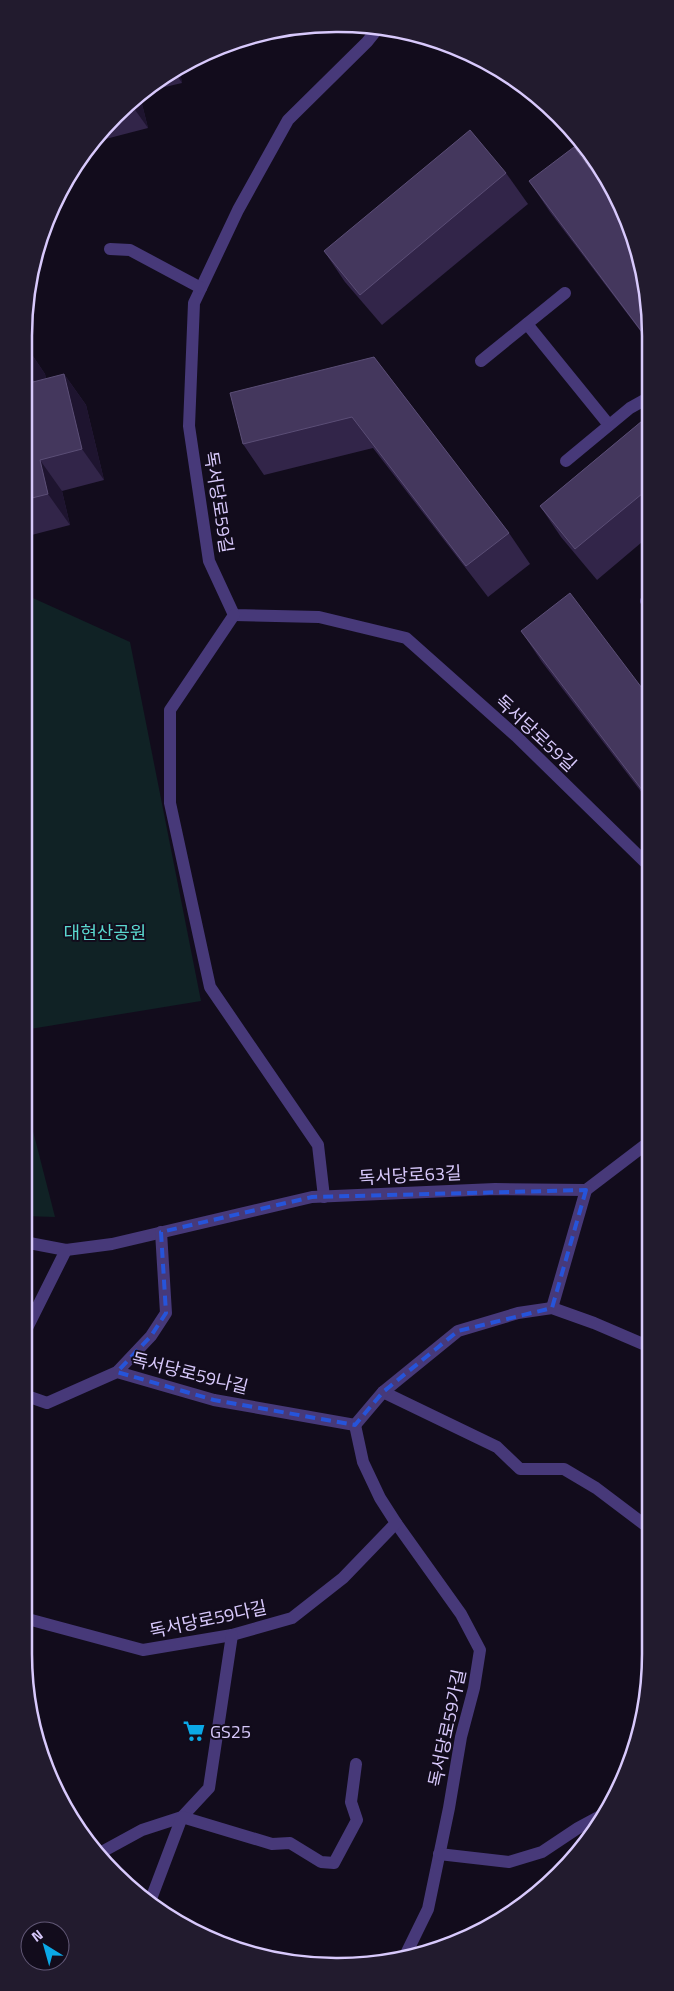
<svg xmlns="http://www.w3.org/2000/svg" width="674" height="1991" font-family="'Titillium Web','Noto Sans KR',sans-serif">
<style>
.green{fill:#102225}
.lines{fill:none;stroke-linecap:round;stroke-linejoin:round}
.minor{stroke:#473979;stroke-width:12}
.wall{fill:#322549}
.shaded-wall{fill:#1e142f}
.building{fill:#44375d;stroke:#5b4e76}
.marked{fill:none;stroke:#2654da;stroke-width:4;stroke-dasharray:10 6;stroke-linejoin:round}
.labels{text-anchor:middle;dominant-baseline:central;stroke-width:4;stroke-linejoin:round;paint-order:stroke}
.street-label{font-size:18px;fill:#d8c9fc;stroke:#120c1c}
.park-label{font-size:18px;fill:#5ad8cf;stroke:#120c1c}
.poi-label{font-size:18px;fill:#d8c9fc;stroke:#120c1c;text-anchor:start}
.rim{fill:none;stroke:#d8c9fc;stroke-width:2.5}
</style>
<rect width="100%" height="100%" fill="#120c1c"/>
<g class="green">
<polygon points="24,594 130,642 201,1001 24,1030"/>
<polygon points="24,1096 55,1217 24,1216"/>
</g>
<g class="lines">
<g class="minor">
<polyline points="375,32 367,42 288,120 238,210 194,303 189,426 209,561 234,615 319,617 406,638 516,736 649,866"/>
<polyline points="110,249 130,250 201,288"/>
<polyline points="527,324 609,425"/>
<polyline points="481,361 565,293"/>
<polyline points="566,461 630,408 648,398"/>
<polyline points="648,599 646,601 648,603"/>
<polyline points="234,615 170,710 170,803 210,987 318,1145 324,1197"/>
<polyline points="24,1242 66,1250 112,1244 312,1197 495,1189 586,1190 649,1142"/>
<polyline points="552,1308 586,1190"/>
<polyline points="24,1334 66,1250"/>
<polyline points="117,1372 151,1336 166,1313 161,1232"/>
<polyline points="383,1392 497,1447 520,1469 564,1469 596,1488 649,1528 650,1534"/>
<polyline points="24,1395 47,1403 117,1372 214,1400 355,1425"/>
<polyline points="355,1425 383,1392 458,1331 518,1313 552,1308 594,1323 650,1347"/>
<polyline points="396,1523 461,1614 480,1650 474,1688 461,1737 449,1808 428,1909 404,1958"/>
<polyline points="24,1618 143,1650 232,1635 292,1618 343,1578 396,1523 380,1498 363,1462 355,1425"/>
<polyline points="98,1854 142,1830 182,1817 209,1788 232,1635"/>
<polyline points="439,1854 509,1862 542,1852 578,1828 604,1814"/>
<polyline points="151,1899 182,1817 272,1844 290,1843 321,1862 334,1863 357,1820 351,1802 356,1764"/>
</g>
</g>
<g class="wall">
<polygon points="179,67 182,83 152,90"/>
<polygon points="141,100 148,128 94,142"/>
<polygon points="506,173 528,204 382,325 345,282 324,251"/>
<polygon points="529,181 648,296 648,341 550,212"/>
<polygon points="35,256 39,278 31,279"/>
<polygon points="24,343 45,374 46,379 64,374 86,405 104,480 62,491 70,525 24,537"/>
<polygon points="374,357 509,533 530,564 488,597 373,448 264,475 243,444"/>
<polygon points="648,416 648,537 597,580 561,537 540,506"/>
<polygon points="521,631 648,696 649,802 542,662"/>
</g>
<g class="shaded-wall">
<polygon points="179,67 182,83 174,71"/>
<polygon points="141,100 148,128 133,107"/>
<polygon points="35,256 39,278 33,269"/>
<polygon points="24,343 45,374 54,413 33,382"/>
<polygon points="64,374 86,405 104,480 82,449"/>
<polygon points="40,460 62,491 70,525 48,494"/>
</g>
<g class="building">
<polygon points="470,130 506,173 360,295 324,251"/>
<polygon points="574,147 626,217 648,296 648,328 642,332 529,181"/>
<polygon points="24,344 33,382 64,374 82,449 40,460 48,494 24,500"/>
<polygon points="374,357 509,533 466,566 352,417 243,444 230,393"/>
<polygon points="648,416 648,489 575,549 540,506"/>
<polygon points="570,593 648,696 649,799 521,631"/>
</g>
<path class="marked" d="M586,1190L552,1308L458,1331L383,1392L355,1425L214,1400L117,1372L151,1336L166,1313L161,1232L312,1197Z"/>
<defs>
<g id="supermarket-bare" transform="scale(1.725)"><path d="M-6-5.5h2.5l.6 2H6L4.5 2H-2.5L-4.4-4H-6ZM-1.5 3.2a1.3 1.3 0 1 0 .1 0ZM3 3.2a1.3 1.3 0 1 0 .1 0Z" fill="#0ba9e7" stroke="#120c1c" stroke-width="2.5" paint-order="stroke"/></g>
</defs>
<g fill-rule="evenodd">
<use href="#supermarket-bare" x="194" y="1731"/>
</g>
<g class="labels">
<g class="street-label">
<text transform="translate(219 502) rotate(81)">독서당로59길</text>
<text transform="translate(536 733) rotate(43)">독서당로59길</text>
<text transform="translate(410 1175) rotate(-3)">독서당로63길</text>
<text transform="translate(190 1373) rotate(14)">독서당로59나길</text>
<text transform="translate(208 1619) rotate(-12)">독서당로59다길</text>
<text transform="translate(447 1728) rotate(-78)">독서당로59가길</text>
</g>
<g class="park-label">
<text x="105" y="932">대현산공원</text>
</g>
<g class="poi-label">
<text x="210" y="1731">GS25</text>
</g>
</g>
<path d="M0 0H674V1991H0ZM336 32H338A304 304 0 0 1 642 336V1654A304 304 0 0 1 338 1958H336A304 304 0 0 1 32 1654V336A304 304 0 0 1 336 32Z" fill="#221b2e" fill-rule="evenodd"/>
<path class="rim" d="M336 32H338A304 304 0 0 1 642 336V1654A304 304 0 0 1 338 1958H336A304 304 0 0 1 32 1654V336A304 304 0 0 1 336 32Z"/>
<g transform="translate(45 1946) rotate(323)"><circle r="24" fill="#120c1c" stroke="#615876"/>
<path d="M0-4L9 19L0 12L-9 19Z" fill="#0ba9e7"/>
<text y="-8" font-size="14" font-weight="bold" text-anchor="middle" fill="#d8c9fc">N</text>
</g>
</svg>
